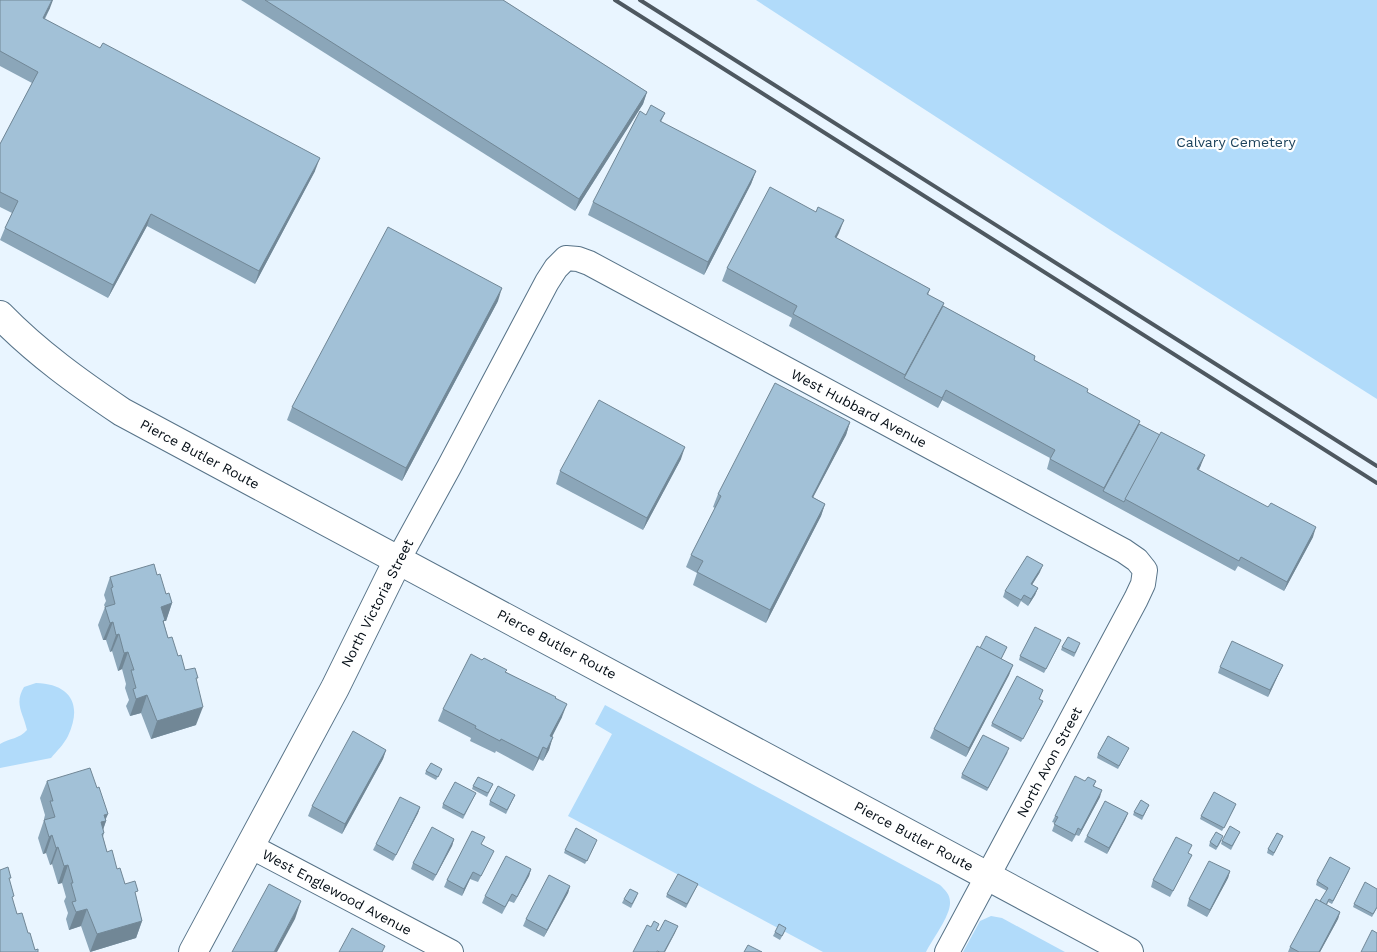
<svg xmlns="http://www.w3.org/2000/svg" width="1377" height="952" font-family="'Work Sans',sans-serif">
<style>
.green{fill:#b1dbfa}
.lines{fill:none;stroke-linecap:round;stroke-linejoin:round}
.street-casing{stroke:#577388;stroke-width:26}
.secondary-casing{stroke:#577388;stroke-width:30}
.street{stroke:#fff;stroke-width:24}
.secondary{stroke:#fff;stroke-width:28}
.rail{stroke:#4e5860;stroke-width:4}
.wall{fill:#8ba6b9}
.shaded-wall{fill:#718796}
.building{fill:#a2c1d7;stroke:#718796}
.labels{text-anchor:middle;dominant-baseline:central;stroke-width:4.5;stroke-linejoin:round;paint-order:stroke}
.park-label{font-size:14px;fill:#1d435c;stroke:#fff}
.street-label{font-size:14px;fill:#040d15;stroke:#fff}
</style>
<rect width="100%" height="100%" fill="#e9f5ff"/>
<g class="green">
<polygon points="756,0 1377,0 1377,399 1112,231"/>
<path d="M36,683C70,684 83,704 68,736C64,744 57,751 51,758L0,768V744C10,738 19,739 27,730C23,712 14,704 24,687Z"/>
<path d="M605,705L940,885C945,890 950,894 950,902C951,915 932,940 926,952H823L568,816L612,734L595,724Z"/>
<polygon points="991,916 1002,918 1065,952 963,952 980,921"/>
</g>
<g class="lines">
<g class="street-casing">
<g id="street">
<polyline points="398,560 449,467 547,282 556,268 566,258 578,259 589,263 1124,551 1137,560 1145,570 1143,584 1136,599 947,952"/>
<polyline points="250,846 451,952"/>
</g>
</g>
<g class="secondary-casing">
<g id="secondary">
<path d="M0,315C37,353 79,383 122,412L1129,952"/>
<polyline points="193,952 335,688 398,560"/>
</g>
</g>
<use href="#street" class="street"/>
<use href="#secondary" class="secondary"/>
<g class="rail">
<polyline points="615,0 1377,483"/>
<polyline points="640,0 1377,466"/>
</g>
</g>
<g class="wall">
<polygon points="0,0 50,8 45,19 315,171 255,284 147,226 108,298 0,240 5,228 12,213 0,207 0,144 32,83 0,66"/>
<polygon points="241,0 503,0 647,92 643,104 575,211"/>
<polygon points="665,113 661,122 756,171 751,184 704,275 588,215 593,202 646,115"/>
<polygon points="816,212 844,220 836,238 930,289 928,295 944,303 943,306 1035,356 1034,360 1087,392 1140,421 1139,424 1201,465 1199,470 1313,537 1284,591 1238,566 1235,571 1047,469 1050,458 942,400 938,408 789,326 792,318 722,281 727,268"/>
<polygon points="498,301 402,481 287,420 292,407"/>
<polygon points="850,422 846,435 813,497 825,504 821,516 766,623 693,585 697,573 686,567 691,555 715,508 713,507 718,494"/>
<polygon points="681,459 643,530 556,484 560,471"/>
<polygon points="1040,572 1032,585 1038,588 1035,595 1028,606 1021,601 1018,607 1003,597 1005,591"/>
<polygon points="157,575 166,594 172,603 166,621 164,621 164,623 168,638 178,656 185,670 196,682 196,725 151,739 141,713 130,716 126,706 129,700 125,688 126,684 122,669 118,671 112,651 110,652 106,640 103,640 98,625 105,607 104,605 106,601 104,595 110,577"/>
<polygon points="1060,643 1044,673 1019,660 1020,656"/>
<polygon points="1079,646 1074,657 1061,650 1062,647"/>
<polygon points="1007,647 1001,659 1013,665 1009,675 966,757 930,738 934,729 980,648"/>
<polygon points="1283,665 1268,697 1218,673 1220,667"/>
<polygon points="506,672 555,698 562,717 552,737 549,750 543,761 539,759 533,771 496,751 495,753 470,741 471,738 438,721 443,709"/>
<polygon points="1043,690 1039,699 1042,704 1021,742 991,726 992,723"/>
<polygon points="1129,748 1118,769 1097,758 1098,754"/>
<polygon points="386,750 383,759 342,834 308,816 312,806"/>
<polygon points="1008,752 987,791 961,778 962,774"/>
<polygon points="442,769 436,780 425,774 426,771"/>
<polygon points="47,781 106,819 106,821 103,830 104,833 103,837 107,852 125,884 136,896 142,921 136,938 90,952 81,926 69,930 66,919 68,913 64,901 66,897 62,883 58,884 52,864 50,865 46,853 43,854 38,838 44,820 44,819 45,815 40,798"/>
<polygon points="1085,781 1096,781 1094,786 1100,797 1079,836 1076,835 1072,842 1052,831 1055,823 1052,822 1055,816"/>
<polygon points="493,784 487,797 472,789 473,786"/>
<polygon points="476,793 463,819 442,808 443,804"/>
<polygon points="515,795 506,814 489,805 490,801"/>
<polygon points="1149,805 1142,820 1133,815 1134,812"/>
<polygon points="420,807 418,813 393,861 373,850 376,844"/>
<polygon points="1235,807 1222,831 1200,819 1201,816"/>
<polygon points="1128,813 1125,820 1107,854 1084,842 1087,836"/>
<polygon points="1240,832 1231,850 1221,844 1222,841"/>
<polygon points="1283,836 1273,856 1267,853 1268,849"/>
<polygon points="454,839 452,846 433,881 411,869 413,863"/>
<polygon points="1222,840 1216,850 1209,846 1210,842"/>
<polygon points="596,843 585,864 564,853 565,850"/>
<polygon points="482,845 491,857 478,882 470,879 462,896 444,887 447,880"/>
<polygon points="1189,853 1189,861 1170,897 1151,887 1153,880"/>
<polygon points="531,869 529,876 514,903 509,901 502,914 482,903 485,896"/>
<polygon points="1230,871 1228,878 1207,917 1187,906 1189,899"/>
<polygon points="1349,871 1332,904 1328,902 1327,905 1340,912 1338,919 1320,952 1288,952 1290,947 1327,891 1316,885 1317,881"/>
<polygon points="698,884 686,908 666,897 667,894"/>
<polygon points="570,886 568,893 544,937 523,926 526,919"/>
<polygon points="637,896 631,908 622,903 624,899"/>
<polygon points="1354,904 1377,908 1372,917 1353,907"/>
<polygon points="785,931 780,940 773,936 775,932"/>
</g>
<g class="shaded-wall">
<polygon points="52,0 53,0 50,8 38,30 43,18"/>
<polygon points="647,92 643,104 575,211 579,199"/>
<polygon points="320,158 315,171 255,284 259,271"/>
<polygon points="756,171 751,184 704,275 708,262"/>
<polygon points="151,214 147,226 108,298 113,285"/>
<polygon points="844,220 839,233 830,250 835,237"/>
<polygon points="502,288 498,301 402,481 406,468"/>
<polygon points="946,390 942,400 938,408 942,398"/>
<polygon points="850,422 846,435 807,509 812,497"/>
<polygon points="685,447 681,459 643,530 647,518"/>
<polygon points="1205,455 1201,465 1194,479 1197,469"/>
<polygon points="825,504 821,516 766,623 770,610"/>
<polygon points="1316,527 1313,537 1284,591 1287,582"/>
<polygon points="1043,565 1040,572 1028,591 1031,584"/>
<polygon points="1038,588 1035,595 1028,606 1031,599"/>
<polygon points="172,603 166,621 164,621 158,638 161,607"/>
<polygon points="113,622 106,640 103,640 110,623"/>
<polygon points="119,634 112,651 110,652 116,635"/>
<polygon points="128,652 122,669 118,671 124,653"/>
<polygon points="1013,665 1009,675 966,757 969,748"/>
<polygon points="1283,665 1280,671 1268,697 1270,690"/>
<polygon points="147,695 141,713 130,716 136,699"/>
<polygon points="567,704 562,717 546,748 550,736"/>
<polygon points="203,707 196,725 151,739 157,721"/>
<polygon points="553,737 549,750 543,761 547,749"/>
<polygon points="543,747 539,759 533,771 538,758"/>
<polygon points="386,750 383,759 342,834 345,824"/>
<polygon points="1102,790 1100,797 1079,836 1081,830"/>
<polygon points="420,807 418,813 393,861"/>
<polygon points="1128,813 1125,820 1107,854 1109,848"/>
<polygon points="108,814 105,821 106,821 100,838 94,840 104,815"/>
<polygon points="52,835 46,853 43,854 49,837"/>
<polygon points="454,839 452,846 433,881"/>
<polygon points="58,847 52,864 50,865 56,848"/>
<polygon points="68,865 62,883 58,884 64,866"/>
<polygon points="531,869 529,876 514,903"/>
<polygon points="1230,871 1228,878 1207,917 1210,910"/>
<polygon points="473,872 470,879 462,896 464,889"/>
<polygon points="570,886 568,893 544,937 547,930"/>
<polygon points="301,901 295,919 277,952 274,952"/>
<polygon points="87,909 81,926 69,930 76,912"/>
<polygon points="1340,912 1338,919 1320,952 1319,952"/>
<polygon points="142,921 136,938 90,952 97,934"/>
<polygon points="678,926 675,933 665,952 664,952"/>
</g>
<g class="building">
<polygon points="0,0 52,0 43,18 100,48 103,43 320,158 259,271 151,214 113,285 5,228 18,201 0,192 0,144 38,72 0,51"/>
<polygon points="265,0 503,0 647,92 579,199"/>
<polygon points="651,105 665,113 660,121 756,171 708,262 593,202 640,111 646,115"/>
<polygon points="770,187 816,212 818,207 844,220 835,237 930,289 927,294 944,303 905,375 793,314 797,306 727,268"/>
<polygon points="388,227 502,288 406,468 292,407"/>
<polygon points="943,306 1035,356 1034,360 1088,389 1087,392 1140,421 1104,488 1050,459 1055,450 946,390 942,398 904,378"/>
<polygon points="775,383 850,422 812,497 825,504 770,610 697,572 703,561 691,555 721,496 718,494"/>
<polygon points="599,400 685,447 647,518 560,471"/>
<polygon points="1139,424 1160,435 1124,502 1103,491"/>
<polygon points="1161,432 1205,455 1197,469 1268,507 1271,503 1316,527 1287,582 1241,557 1239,561 1125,499"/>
<polygon points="1027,556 1043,565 1031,584 1038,588 1031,599 1024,595 1021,600 1005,591"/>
<polygon points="154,564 157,575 160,574 166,594 169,593 172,603 161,607 165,620 163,621 168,638 172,637 178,656 181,655 185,670 195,668 198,678 196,678 203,707 157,721 147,695 136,699 133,689 136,688 131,670 134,670 128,652 124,653 119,634 116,635 113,622 110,623 105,607 115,604 111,588 113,587 110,577"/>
<polygon points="1035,627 1061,640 1046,669 1020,656"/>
<polygon points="986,636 1007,647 1001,659 980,648"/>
<polygon points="1068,637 1080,643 1075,653 1062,647"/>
<polygon points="1232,641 1283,665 1270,690 1220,667"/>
<polygon points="977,646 1013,665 969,748 934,729"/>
<polygon points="471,654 482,660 484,658 507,670 505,672 556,697 555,698 567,704 550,736 553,737 547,749 543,747 538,758 501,739 500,741 475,728 476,726 443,709"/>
<polygon points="1017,676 1043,690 1039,699 1043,701 1023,739 992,723"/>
<polygon points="353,731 386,750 345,824 312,806"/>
<polygon points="983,735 1009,748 988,788 962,774"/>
<polygon points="1108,736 1129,748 1119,766 1098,754"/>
<polygon points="431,763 442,769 438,777 426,771"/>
<polygon points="90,768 97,788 99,787 108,814 104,815 106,821 101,822 104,833 102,834 107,852 112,850 117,869 120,868 125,884 135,881 138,891 135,892 142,921 97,934 87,909 76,912 72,902 76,901 71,883 73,883 68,865 64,866 58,847 56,848 52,835 49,837 44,820 55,817 50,801 53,801 47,781"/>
<polygon points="1075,776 1085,781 1088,777 1096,781 1093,786 1102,790 1081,830 1078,828 1075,835 1054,824 1058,817 1055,816"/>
<polygon points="478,777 493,784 488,793 473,786"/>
<polygon points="455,782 476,793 464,815 443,804"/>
<polygon points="498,786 515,795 507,810 490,801"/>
<polygon points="1214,792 1236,804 1224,828 1201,816"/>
<polygon points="400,797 420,807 396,855 376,844"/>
<polygon points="1141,800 1149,805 1143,816 1134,812"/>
<polygon points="1105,801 1128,813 1109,848 1087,836"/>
<polygon points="1230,826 1240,832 1232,846 1222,841"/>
<polygon points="432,827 454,839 436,875 413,863"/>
<polygon points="576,828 597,840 587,861 565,850"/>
<polygon points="472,831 485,837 481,844 494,851 481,876 473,872 464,889 447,880"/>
<polygon points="1216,832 1223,836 1217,847 1210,842"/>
<polygon points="1277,833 1283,836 1274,853 1268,849"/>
<polygon points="1176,837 1192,845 1188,853 1192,855 1173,891 1153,880"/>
<polygon points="506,856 531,869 517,897 512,894 505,907 485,896"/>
<polygon points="1330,857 1350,868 1333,901 1329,899 1326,905 1320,901 1328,888 1317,881"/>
<polygon points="1209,861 1230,871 1210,910 1189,899"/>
<polygon points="8,867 11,878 9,878 14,896 12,897 17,914 22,913 28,933 30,933 35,950 38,949 38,952 0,952 0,870"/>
<polygon points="678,874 698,884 687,904 667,894"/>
<polygon points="549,875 570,886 547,930 526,919"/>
<polygon points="1365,882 1377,889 1377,907 1373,914 1354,904"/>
<polygon points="269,884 301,901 274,952 232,952"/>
<polygon points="630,889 638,893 632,904 624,899"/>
<polygon points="1316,899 1340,912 1319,952 1299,952 1290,947"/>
<polygon points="665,920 678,926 664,952 660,952 657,951 657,952 633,952 647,925 651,927 654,921 659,924 656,930 659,931"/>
<polygon points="779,924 786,928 782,936 775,932"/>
<polygon points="352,928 385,946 382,952 339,952"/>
<polygon points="1372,930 1377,933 1377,952 1361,952"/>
<polygon points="748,945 762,952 744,952"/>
</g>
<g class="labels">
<g class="park-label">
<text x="1236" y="142">Calvary Cemetery</text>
</g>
<g class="street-label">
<text transform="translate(859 408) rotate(28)">West Hubbard Avenue</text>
<text transform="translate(200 454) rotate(28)">Pierce Butler Route</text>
<text transform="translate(377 603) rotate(-63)">North Victoria Street</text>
<text transform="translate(557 644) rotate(28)">Pierce Butler Route</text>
<text transform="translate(1049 762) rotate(-62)">North Avon Street</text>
<text transform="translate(914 836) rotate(28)">Pierce Butler Route</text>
<text transform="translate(337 892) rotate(28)">West Englewood Avenue</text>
</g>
</g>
</svg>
